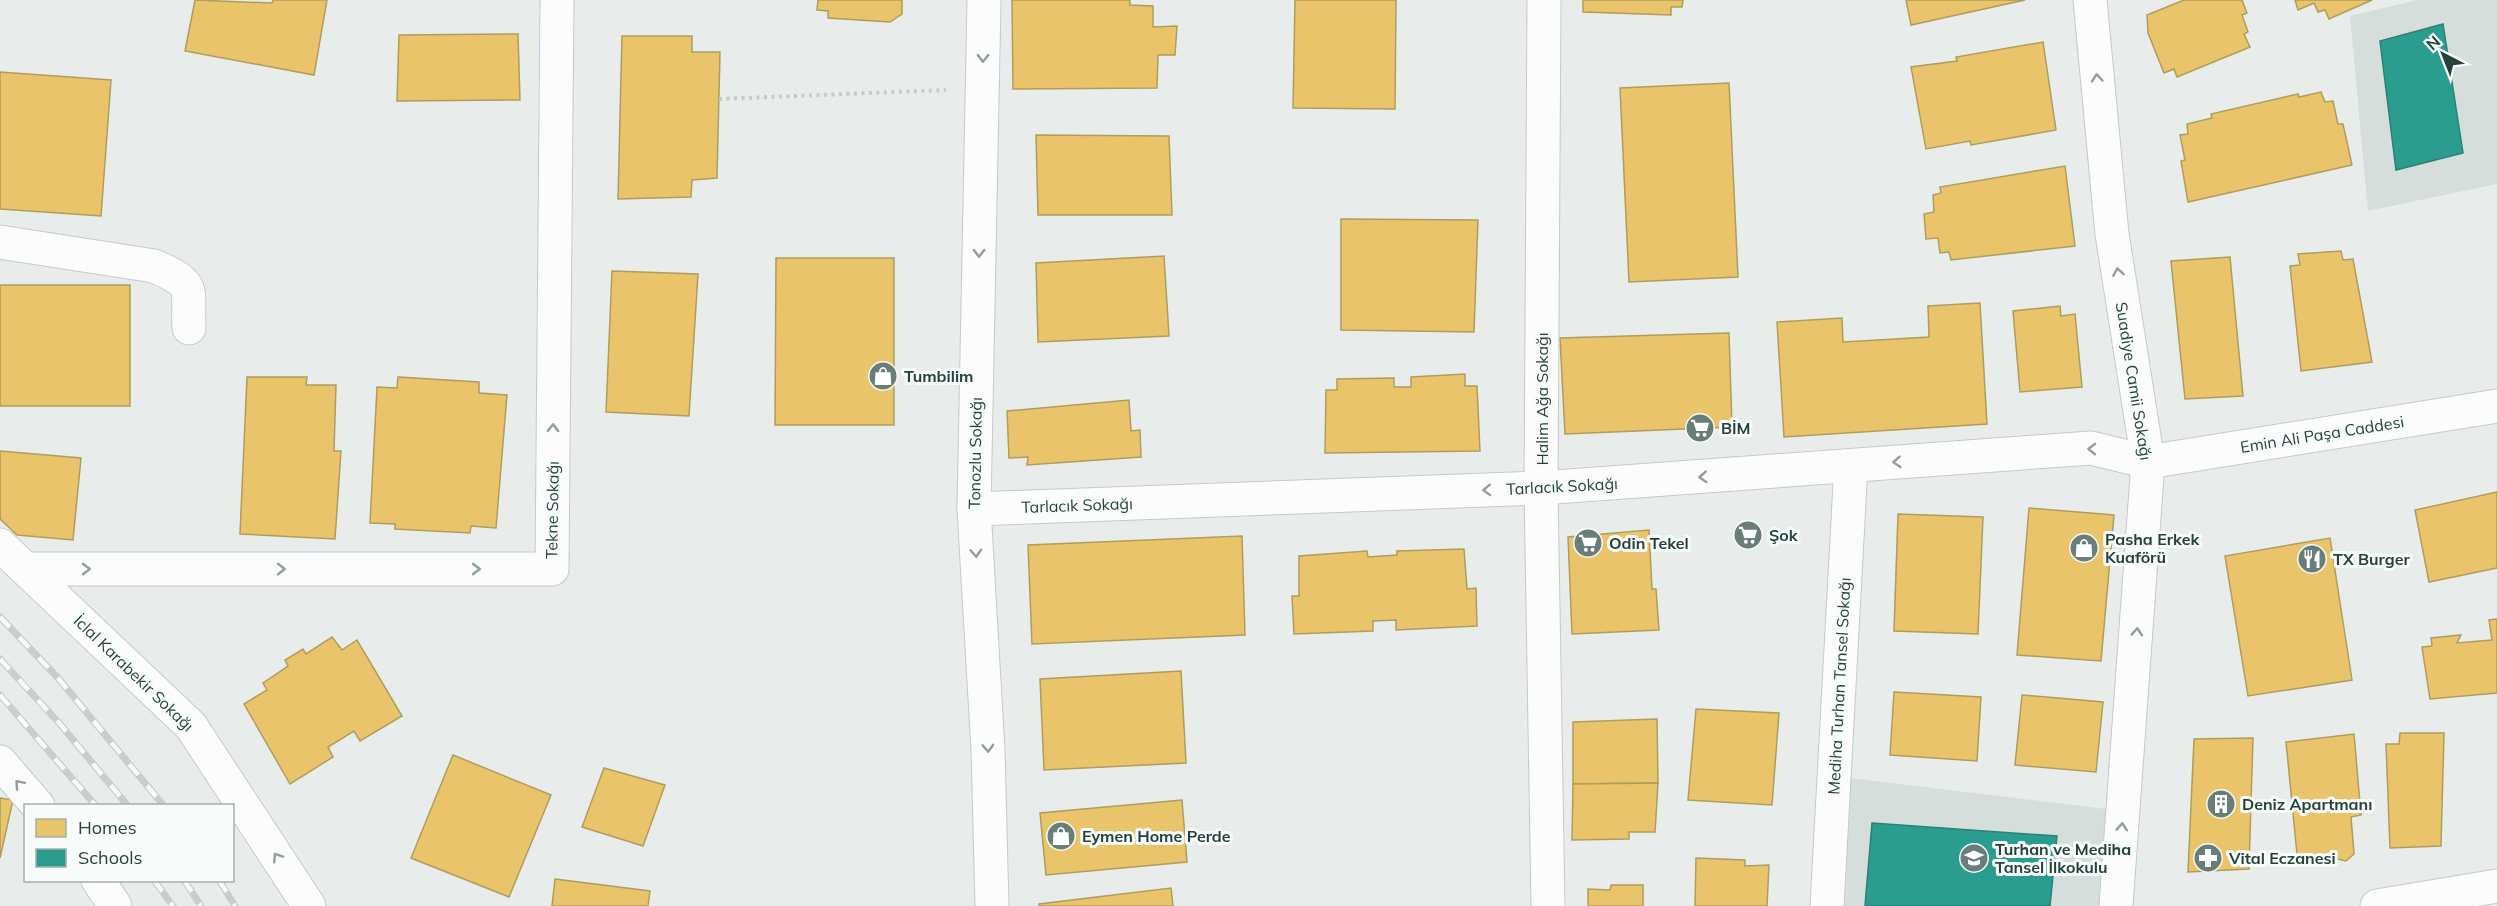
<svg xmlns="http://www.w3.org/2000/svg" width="2497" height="906" font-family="Mulish,sans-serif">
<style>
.built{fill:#d6dedb}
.homes{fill:#e9c46a;stroke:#ae9d5c;stroke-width:1.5}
.schools{fill:#2a9d8f;stroke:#288276;stroke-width:1.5}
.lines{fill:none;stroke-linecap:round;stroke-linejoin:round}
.minor-casing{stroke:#c5cac8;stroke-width:35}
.path{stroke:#c3ccca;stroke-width:4;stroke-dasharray:3 4.5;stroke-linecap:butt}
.minor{stroke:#fcfcfc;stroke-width:33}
.rail-casing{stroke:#c9cdcc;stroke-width:7}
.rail{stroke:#f7fbf9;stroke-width:4.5;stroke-dasharray:14;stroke-linecap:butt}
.oneway{stroke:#909f9b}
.labels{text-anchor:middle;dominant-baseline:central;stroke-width:6;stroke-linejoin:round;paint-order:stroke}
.poi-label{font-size:16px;font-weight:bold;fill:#24423a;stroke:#f7fbf9;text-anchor:start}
.street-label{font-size:16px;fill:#24423a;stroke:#f7fbf9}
</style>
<rect width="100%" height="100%" fill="#e8edeb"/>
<g class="built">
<polygon points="2417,0 2497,0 2497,184 2368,211 2350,16"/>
<polygon points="1850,778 2106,809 2099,906 1842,906"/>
</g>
<g class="homes">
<polygon points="195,0 272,3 273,0 327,0 314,75 185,51"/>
<polygon points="818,0 902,0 902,14 890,22 828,18 828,11 817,10"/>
<polygon points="1012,0 1130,0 1130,5 1153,6 1153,27 1177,26 1175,55 1158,55 1157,88 1013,89"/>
<polygon points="1295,0 1396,0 1395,109 1293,108"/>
<polygon points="1583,0 1683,0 1682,7 1671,7 1671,15 1583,12"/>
<polygon points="1906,0 2025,0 1911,25"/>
<polygon points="2184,0 2242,0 2247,13 2242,15 2248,32 2244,34 2250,47 2177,77 2174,69 2164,73 2148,33 2147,15"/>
<polygon points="2295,0 2372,0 2329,19 2325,10 2318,12 2314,3 2298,10"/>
<polygon points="518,34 520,100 397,101 399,35"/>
<polygon points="622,36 692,36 692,52 720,52 717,178 692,180 691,197 618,199"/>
<polygon points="2043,42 2056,130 1971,145 1970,141 1926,149 1911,67 1957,61 1956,57"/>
<polygon points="0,72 111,80 101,216 0,209"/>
<polygon points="1729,83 1738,277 1629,282 1620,88"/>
<polygon points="2321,92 2325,102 2333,101 2338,124 2343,124 2352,165 2188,202 2181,161 2185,160 2180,135 2188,134 2187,124 2212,118 2211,114 2298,94 2299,97"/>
<polygon points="1036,135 1169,136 1172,215 1038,215"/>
<polygon points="2065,166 2075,246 1951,260 1949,252 1940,253 1938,238 1926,239 1924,214 1934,212 1933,195 1941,193 1940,187"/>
<polygon points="1341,219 1478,220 1474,332 1341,330"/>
<polygon points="2341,251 2343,260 2353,259 2372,362 2301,371 2290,266 2300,265 2298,254"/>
<polygon points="1164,256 1169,336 1038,342 1036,263"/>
<polygon points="2230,257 2243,396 2185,399 2171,261"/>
<polygon points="776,258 894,258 894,425 775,425"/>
<polygon points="612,271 698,274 689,416 606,412"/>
<rect x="0" y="285" width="130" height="121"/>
<polygon points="1980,303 1987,424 1784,437 1777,322 1842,318 1843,342 1929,337 1928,306"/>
<polygon points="2060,306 2061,316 2075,314 2082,387 2020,392 2013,311"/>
<polygon points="1729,333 1732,427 1565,434 1560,338"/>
<polygon points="1465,374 1465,386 1477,386 1480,451 1325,453 1326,390 1337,390 1337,379 1394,378 1394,387 1411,387 1411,377"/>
<polygon points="247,377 307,377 306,385 336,385 334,451 341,451 335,539 240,534"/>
<polygon points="398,377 479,382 479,393 507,395 496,528 471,526 470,533 395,529 395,524 370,523 377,387 397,388"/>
<polygon points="1129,400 1131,431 1140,430 1141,457 1027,465 1028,457 1009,458 1007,411"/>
<polygon points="0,451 81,458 73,540 17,535 0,519"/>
<polygon points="2497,492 2497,568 2429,582 2415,510"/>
<polygon points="2029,508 2114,515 2101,661 2017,655"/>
<polygon points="1898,514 1983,517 1978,634 1894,631"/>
<polygon points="1649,530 1652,589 1656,589 1659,630 1572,634 1568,537"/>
<polygon points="1242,536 1245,635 1032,644 1028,545"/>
<polygon points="2330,538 2352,680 2248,696 2225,556"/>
<polygon points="1464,549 1467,589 1476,588 1477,626 1396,630 1396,620 1373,621 1373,631 1294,634 1292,596 1299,596 1299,556 1367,551 1368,557 1397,555 1397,551"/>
<polygon points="2497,619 2497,693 2430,699 2422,647 2432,646 2431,638 2461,635 2457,643 2492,640 2489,620"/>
<polygon points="332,637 342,650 357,640 402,716 360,741 354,731 328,747 333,757 290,784 244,704 267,690 263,683 288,666 285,660 303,649 306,654"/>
<polygon points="1181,671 1186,763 1044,770 1040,679"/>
<polygon points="1894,692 1981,697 1977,761 1890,755"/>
<polygon points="2022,695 2103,702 2096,772 2015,765"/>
<polygon points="1696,709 1779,713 1772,805 1688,800"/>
<polygon points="1657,719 1658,783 1573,784 1573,722"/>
<polygon points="2400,733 2444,733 2441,846 2390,848 2386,744 2399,744"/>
<polygon points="2354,734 2361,815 2351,817 2354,854 2346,861 2328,857 2298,864 2286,742"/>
<polygon points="2253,738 2249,869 2188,872 2194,739"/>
<polygon points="453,755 551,795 509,897 411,858"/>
<polygon points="604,768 665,785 643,846 582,827"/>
<polygon points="1658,783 1655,832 1629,832 1629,839 1572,840 1573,784"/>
<polygon points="0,798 13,800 0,858"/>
<polygon points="1182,800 1187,862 1046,875 1040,813"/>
<polygon points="1696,858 1745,860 1745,866 1769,865 1767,906 1695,906"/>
<polygon points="555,879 650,891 648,906 552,906"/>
<polygon points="1611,885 1643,885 1643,906 1588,906 1588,889 1610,890"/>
<polygon points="1171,888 1173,906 1039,906 1039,904"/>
</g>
<g class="schools">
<polygon points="2443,24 2463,153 2396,170 2380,41"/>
<polygon points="1872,823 2057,836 2050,906 1865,906"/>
</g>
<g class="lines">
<g class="minor-casing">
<g id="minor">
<polyline points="984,0 974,509 988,750 992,906"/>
<polyline points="1544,0 1541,488 1548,906"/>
<polyline points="2090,0 2112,234 2148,462 2116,906"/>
<path d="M0,242L154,266C198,285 187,288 189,328"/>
<polyline points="974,509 1541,488 2091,448 2148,462 2497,406"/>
<polyline points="0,545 191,726 309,906"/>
<polyline points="27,569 552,569 557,0"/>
<polyline points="0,762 38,806"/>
<polyline points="98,880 115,906"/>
<polyline points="1827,906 1851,466"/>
<polyline points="2377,906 2497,886"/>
</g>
</g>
<polyline class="path" points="719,99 946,90"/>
<use href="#minor" class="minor"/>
<g class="rail-casing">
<g id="rail">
<polyline points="0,617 58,678 164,806"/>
<polyline points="0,659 60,724 128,806"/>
<polyline points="0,695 96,806"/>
<polyline points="154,880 173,906"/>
<polyline points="184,880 201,906"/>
<polyline points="219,880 235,906"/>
</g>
</g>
<use href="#rail" class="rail"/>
</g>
<defs><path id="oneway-chevron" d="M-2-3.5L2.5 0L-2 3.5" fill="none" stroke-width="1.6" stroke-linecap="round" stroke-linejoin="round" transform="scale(1.5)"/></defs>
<g class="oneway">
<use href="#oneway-chevron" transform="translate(983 58) rotate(91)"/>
<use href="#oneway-chevron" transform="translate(2097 78) rotate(-95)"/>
<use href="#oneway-chevron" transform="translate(979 253) rotate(91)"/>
<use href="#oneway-chevron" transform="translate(2118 272) rotate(-99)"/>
<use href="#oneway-chevron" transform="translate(553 428) rotate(-89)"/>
<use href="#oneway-chevron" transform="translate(2092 449) rotate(-179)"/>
<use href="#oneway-chevron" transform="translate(1897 462) rotate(176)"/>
<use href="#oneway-chevron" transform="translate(1703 477) rotate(176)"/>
<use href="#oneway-chevron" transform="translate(1487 490) rotate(178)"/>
<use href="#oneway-chevron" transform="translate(976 553) rotate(87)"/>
<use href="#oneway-chevron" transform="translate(86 569)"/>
<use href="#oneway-chevron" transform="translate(281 569)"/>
<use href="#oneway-chevron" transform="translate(476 569)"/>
<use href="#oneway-chevron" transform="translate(2137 632) rotate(-86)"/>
<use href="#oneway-chevron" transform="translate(988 748) rotate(87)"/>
<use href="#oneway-chevron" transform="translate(19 784) rotate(-131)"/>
<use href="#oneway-chevron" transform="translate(2122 827) rotate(-86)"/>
<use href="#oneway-chevron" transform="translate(277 857) rotate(-123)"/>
</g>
<defs>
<g id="shop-disc" transform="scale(1.5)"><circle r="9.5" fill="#697e78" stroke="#f7fbf9"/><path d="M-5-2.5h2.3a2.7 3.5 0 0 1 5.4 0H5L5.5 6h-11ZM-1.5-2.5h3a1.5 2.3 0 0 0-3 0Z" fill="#fff"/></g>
<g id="supermarket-disc" transform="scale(1.5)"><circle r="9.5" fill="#697e78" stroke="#f7fbf9"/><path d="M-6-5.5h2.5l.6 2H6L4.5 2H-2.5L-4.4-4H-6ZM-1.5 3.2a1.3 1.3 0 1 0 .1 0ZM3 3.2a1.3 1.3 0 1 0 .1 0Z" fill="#fff"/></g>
<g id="restaurant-disc" transform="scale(1.5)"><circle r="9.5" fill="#697e78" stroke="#f7fbf9"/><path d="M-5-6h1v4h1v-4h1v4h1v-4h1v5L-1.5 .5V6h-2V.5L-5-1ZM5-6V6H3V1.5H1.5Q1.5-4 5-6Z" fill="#fff"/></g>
<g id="building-disc" transform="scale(1.5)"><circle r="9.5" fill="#697e78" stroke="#f7fbf9"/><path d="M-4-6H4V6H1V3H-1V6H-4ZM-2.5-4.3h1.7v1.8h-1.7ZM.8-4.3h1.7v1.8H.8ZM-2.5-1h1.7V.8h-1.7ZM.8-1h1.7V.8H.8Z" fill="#fff"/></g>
<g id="school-disc" transform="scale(1.5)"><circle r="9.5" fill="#697e78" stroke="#f7fbf9"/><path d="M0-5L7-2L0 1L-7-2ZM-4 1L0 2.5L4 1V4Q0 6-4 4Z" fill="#fff"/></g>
<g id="pharmacy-disc" transform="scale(1.5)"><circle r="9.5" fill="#697e78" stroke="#f7fbf9"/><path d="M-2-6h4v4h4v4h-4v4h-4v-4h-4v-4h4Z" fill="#fff"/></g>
</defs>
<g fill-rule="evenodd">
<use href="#shop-disc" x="883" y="376"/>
<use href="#supermarket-disc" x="1700" y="428"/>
<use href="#supermarket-disc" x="1748" y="535"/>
<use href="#supermarket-disc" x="1588" y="543"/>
<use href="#shop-disc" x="2084" y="548"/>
<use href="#restaurant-disc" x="2312" y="559"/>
<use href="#building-disc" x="2221" y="804"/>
<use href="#shop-disc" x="1061" y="836"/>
<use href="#school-disc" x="1974" y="858"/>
<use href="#pharmacy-disc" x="2208" y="858"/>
</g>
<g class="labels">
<g class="poi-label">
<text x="904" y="376">Tumbilim</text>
<text x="1721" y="428">BİM</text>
<text x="1769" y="535">Şok</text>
<text x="2105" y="539">Pasha Erkek<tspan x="2105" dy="18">Kuaförü</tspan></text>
<text x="1609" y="543">Odin Tekel</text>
<text x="2333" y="559">TX Burger</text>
<text x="2242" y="804">Deniz Apartmanı</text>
<text x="1082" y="836">Eymen Home Perde</text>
<text x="1995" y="849">Turhan ve Mediha<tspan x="1995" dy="18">Tansel İlkokulu</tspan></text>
<text x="2229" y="858">Vital Eczanesi</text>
</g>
<g class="street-label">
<text transform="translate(2134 381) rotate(81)">Suadiye Camii Sokağı</text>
<text transform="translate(1542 399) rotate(-90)">Halim Ağa Sokağı</text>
<text transform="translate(2322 434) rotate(-9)">Emin Ali Paşa Caddesi</text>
<text transform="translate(975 453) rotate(-89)">Tonozlu Sokağı</text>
<text transform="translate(1562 486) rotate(-3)">Tarlacık Sokağı</text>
<text transform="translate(1077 505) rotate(-2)">Tarlacık Sokağı</text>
<text transform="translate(552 510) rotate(-89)">Tekne Sokağı</text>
<text transform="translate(134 673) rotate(44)">İclal Karabekir Sokağı</text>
<text transform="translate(1839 686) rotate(-87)">Mediha Turhan Tansel Sokağı</text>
</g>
</g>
<rect x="24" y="804" width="210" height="78" fill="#f7fbf9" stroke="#a3b1ad" stroke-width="1.5"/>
<rect x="36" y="819" width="30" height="18" fill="#e9c46a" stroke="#a3b1ad" stroke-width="1.5"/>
<text x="78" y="834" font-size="18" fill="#24423a">Homes</text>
<rect x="36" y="849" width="30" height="18" fill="#2a9d8f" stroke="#a3b1ad" stroke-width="1.5"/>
<text x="78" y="864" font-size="18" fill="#24423a">Schools</text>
<g transform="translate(2443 54) rotate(318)" stroke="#f7fbf9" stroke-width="4.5" paint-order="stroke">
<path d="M0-4.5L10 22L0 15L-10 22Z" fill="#24423a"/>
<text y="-9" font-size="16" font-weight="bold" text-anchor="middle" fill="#24423a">N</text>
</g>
</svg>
